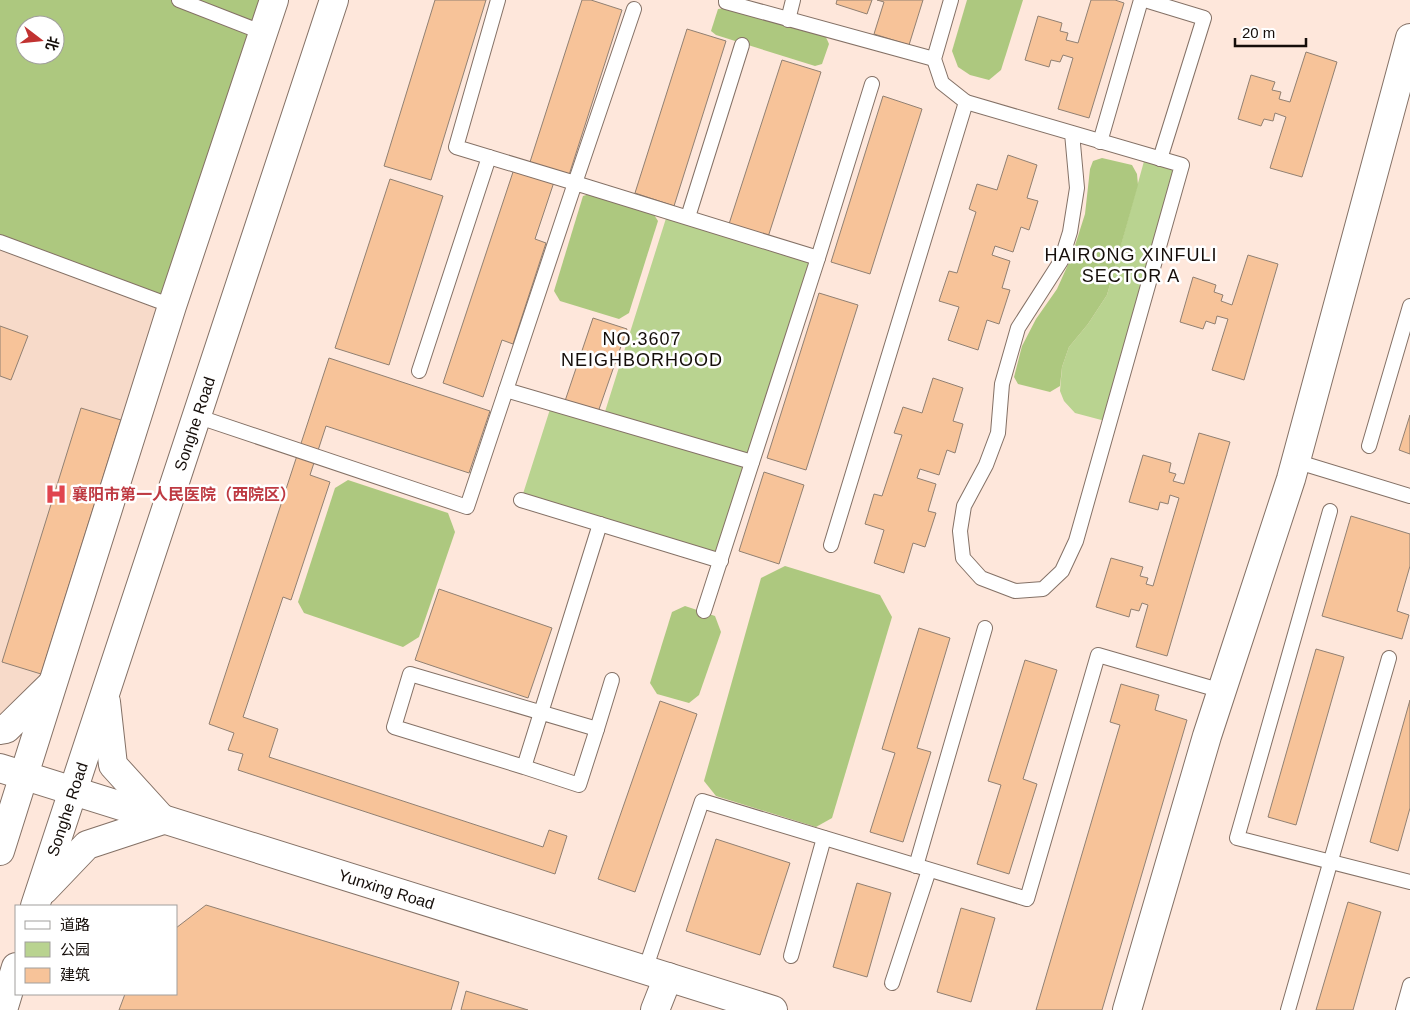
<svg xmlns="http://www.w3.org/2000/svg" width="1410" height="1010" font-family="Helvetica,'Noto Sans SC',sans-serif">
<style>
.built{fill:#f7dac9;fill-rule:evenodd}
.green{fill:#b9d390}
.forest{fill:#adc87f;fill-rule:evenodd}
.building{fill:#f7c399;stroke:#918072}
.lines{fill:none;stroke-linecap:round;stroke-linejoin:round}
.lane-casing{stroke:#847166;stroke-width:16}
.street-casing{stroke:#847166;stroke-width:30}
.secondary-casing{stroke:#847166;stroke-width:30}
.lane{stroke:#fff;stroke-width:14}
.street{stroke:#fff;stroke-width:28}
.secondary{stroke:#fff;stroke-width:28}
.labels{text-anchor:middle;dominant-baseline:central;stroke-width:5;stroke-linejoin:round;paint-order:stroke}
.street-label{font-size:16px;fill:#150e0a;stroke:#fff}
.health-label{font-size:16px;font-weight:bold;fill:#be3a42;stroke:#fff;text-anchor:start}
.neighbourhood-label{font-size:18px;letter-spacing:1px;fill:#150e0a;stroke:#fff}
</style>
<rect width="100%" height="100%" fill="#fee7db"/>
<path class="built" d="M0,0H274L54,682L0,730ZM25,25H55V55H25Z"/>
<g class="green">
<polygon points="1146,154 1182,165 1109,422 1075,413 1064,401 1060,391 1062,367 1069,347 1088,324 1107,295"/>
<polygon points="668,212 818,258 721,561 521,500 552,403 603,418"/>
</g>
<g class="forest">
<path d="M0,0H274L172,306L0,242ZM25,25H55V55H25Z"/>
<polygon points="967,0 1023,0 1001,70 989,80 970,75 958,67 952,51"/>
<polygon points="726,8 825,35 829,44 822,64 815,66 716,35 711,31 718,9"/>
<polygon points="1102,158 1132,165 1137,174 1138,185 1107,295 1088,324 1069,347 1062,367 1060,386 1050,392 1018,384 1014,377 1022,346 1036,319 1057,289 1071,258 1085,214 1090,169 1093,161"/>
<polygon points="593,193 651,210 658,221 629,313 619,319 560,301 554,291 583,196"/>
<polygon points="348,480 448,513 455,532 419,637 403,647 304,613 298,602 335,488"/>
<polygon points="785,566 880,595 892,617 832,818 816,827 716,796 704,781 761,578"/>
<polygon points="685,606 715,616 721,632 699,695 689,703 657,694 650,683 672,612"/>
</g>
<g class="building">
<polygon points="435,0 486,0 431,180 384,166"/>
<polygon points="582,0 591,0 622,10 569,175 530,162"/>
<polygon points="837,0 872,0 867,14 836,4"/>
<polygon points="877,0 923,0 909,45 874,34 884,2"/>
<polygon points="1091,0 1115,0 1124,3 1089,118 1058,109 1073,58 1063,55 1060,62 1051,60 1049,67 1025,60 1038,16 1062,23 1060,31 1068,33 1066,40 1078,43"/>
<polygon points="687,29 726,41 674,206 635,193"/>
<polygon points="1306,52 1337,62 1302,177 1270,168 1286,117 1275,113 1273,121 1264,119 1261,126 1238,119 1251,75 1275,82 1272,90 1281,92 1279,99 1290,102"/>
<polygon points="782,60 821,72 768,237 729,224"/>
<polygon points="883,96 922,109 870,274 831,262"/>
<polygon points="1008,155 1037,165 1027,198 1038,201 1029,230 1021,227 1013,252 995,246 992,255 1010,261 1002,288 1010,290 999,324 987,320 978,350 948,340 959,307 939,301 949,271 957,273 976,212 969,209 977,184 997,190"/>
<polygon points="514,169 554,182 535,239 546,243 513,344 502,340 483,397 443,383"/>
<polygon points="390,179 443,196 389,365 335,348"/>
<polygon points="1248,255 1278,264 1244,380 1212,370 1228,319 1217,316 1215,324 1206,321 1203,329 1180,322 1193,277 1216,285 1214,292 1223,295 1221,301 1232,305"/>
<polygon points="819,293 858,305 806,470 767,458"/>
<polygon points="593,318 627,329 597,415 564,404"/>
<polygon points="0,326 28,336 11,380 0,376"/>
<polygon points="329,358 490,411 469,473 326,426 310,475 330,482 291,600 283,597 243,717 278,729 269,757 543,847 549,830 567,836 555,874 238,770 243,754 228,750 234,733 209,724"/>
<polygon points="933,378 963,388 953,421 963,424 955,453 947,450 939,475 920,469 917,478 936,484 928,511 936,513 925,547 913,543 904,573 874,563 884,530 865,524 874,494 882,496 902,435 894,433 903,407 922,413"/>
<polygon points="81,408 121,420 41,674 2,662"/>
<polygon points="1410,415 1410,454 1399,450"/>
<polygon points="1199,433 1230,442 1167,656 1136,647 1148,605 1142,603 1139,611 1131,609 1129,617 1096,607 1111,558 1143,567 1140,576 1148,578 1146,584 1153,586 1179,498 1170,495 1168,504 1160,502 1158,510 1129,502 1143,455 1171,463 1169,472 1176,474 1173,481 1184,484"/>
<polygon points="764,472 804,485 779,564 739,551"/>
<polygon points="1351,516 1410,534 1410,566 1397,611 1409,615 1402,639 1322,616"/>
<polygon points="439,589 552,628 528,698 415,660"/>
<polygon points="919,628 950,638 917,748 931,752 903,842 870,832 895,753 882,749"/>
<polygon points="1316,649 1344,657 1296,825 1268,817"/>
<polygon points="1025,660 1057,670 1023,779 1037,784 1009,874 977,864 1001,785 988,781"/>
<polygon points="1121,684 1159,695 1155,710 1187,720 1102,1010 1036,1010 1120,725 1110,722"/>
<polygon points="1410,700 1410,808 1398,851 1370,842"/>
<polygon points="660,701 697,714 635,892 598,879"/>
<polygon points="716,839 790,863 760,955 686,931"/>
<polygon points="857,883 891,893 867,977 833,967"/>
<polygon points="1348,902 1381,912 1353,1010 1316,1010"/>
<polygon points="206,905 459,982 451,1010 119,1010 125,994 176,994 176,928"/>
<polygon points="961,908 995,918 971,1002 937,992"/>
<polygon points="466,991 528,1010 461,1010"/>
</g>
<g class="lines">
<g class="lane-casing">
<g id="lane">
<polyline points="179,0 264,33"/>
<polyline points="498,0 456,147 575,183 634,9"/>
<polyline points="726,0 726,2 934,59"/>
<polyline points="1145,0 1204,18 1160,159"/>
<polyline points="788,20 793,0"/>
<polyline points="966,102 1182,165 1076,541 1062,571 1043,589 1015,591 981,578 963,558 960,531 964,506 986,465 998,433 1002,384 1018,328 1061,261 1070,232 1077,188 1072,133"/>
<polyline points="1100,142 1141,0"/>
<polyline points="688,217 742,45"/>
<polyline points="0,242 172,306"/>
<polyline points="818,258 872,84"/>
<polyline points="419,371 489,157"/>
<polyline points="506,390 752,462"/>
<polyline points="196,416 467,507 575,183 818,258 704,611"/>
<polyline points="1369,446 1410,306"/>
<polyline points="1295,461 1410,496"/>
<polyline points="521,500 721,561"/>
<polyline points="1330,511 1237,838 1410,882"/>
<polyline points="831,545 966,102 942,83 934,59 951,0"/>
<polyline points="597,729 612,680"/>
<polyline points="524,767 394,727 410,674 597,729 579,785 524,767 600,524"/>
<polyline points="916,866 985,628"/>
<polyline points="791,956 824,838"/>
<polyline points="645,970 702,801 1027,899 1098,655 1222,691"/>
<polyline points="892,983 929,870"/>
<polyline points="1288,1010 1389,658"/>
<polyline points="1403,1010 1410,985"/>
</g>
</g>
<g class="street-casing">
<g id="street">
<polyline points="655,1010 668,977"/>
<polyline points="1127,1010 1207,736 1291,479 1410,38"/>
</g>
</g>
<g class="secondary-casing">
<g id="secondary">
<polyline points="0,730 6,729 51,685"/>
<path id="s1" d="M0,768L773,1010"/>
<polyline points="0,851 172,306 274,0"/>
<polyline points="44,890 87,845 163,820 113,765 106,702"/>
<path id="s2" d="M35,906L334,0"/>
<polyline points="3,1010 16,967"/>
</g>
</g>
<use href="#lane" class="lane"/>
<use href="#street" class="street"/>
<use href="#secondary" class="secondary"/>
</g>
<defs>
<g id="hospital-bare" transform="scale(1.725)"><path d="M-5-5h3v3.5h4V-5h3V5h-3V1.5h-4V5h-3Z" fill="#e0444e" stroke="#fff" stroke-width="2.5" paint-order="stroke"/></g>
</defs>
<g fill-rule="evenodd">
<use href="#hospital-bare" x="56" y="494"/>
</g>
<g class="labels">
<g class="street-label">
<text stroke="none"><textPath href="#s2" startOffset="508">Songhe Road</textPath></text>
<text stroke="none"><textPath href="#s2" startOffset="102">Songhe Road</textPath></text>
<text stroke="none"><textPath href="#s1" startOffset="405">Yunxing Road</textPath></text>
</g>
<g class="health-label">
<text x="72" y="494">襄阳市第一人民医院（西院区）</text>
</g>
<g class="neighbourhood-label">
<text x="1131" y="255">HAIRONG XINFULI<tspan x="1131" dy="21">SECTOR A</tspan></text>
<text x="642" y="339">NO.3607<tspan x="642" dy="21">NEIGHBORHOOD</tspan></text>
</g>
</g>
<rect x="15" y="905" width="162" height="90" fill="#ffffff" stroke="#a19f9d"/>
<rect x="25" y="921" width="25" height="8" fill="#ffffff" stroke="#a19f9d"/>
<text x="60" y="930" font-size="15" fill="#150e0a">道路</text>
<rect x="25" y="942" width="25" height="15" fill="#b9d390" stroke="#a19f9d"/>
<text x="60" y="955" font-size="15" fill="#150e0a">公园</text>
<rect x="25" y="968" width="25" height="15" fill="#f7c399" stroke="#a19f9d"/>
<text x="60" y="980" font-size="15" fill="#150e0a">建筑</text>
<g transform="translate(40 40) rotate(106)"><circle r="24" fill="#ffffff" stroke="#a19f9d"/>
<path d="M0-4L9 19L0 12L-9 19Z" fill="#c13231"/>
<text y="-8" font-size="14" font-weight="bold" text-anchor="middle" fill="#150e0a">北</text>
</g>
<path d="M1235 38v8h71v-8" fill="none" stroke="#150e0a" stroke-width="2.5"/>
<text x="1242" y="38" font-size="15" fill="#150e0a" stroke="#ffffff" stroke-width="4" paint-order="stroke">20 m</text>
</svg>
